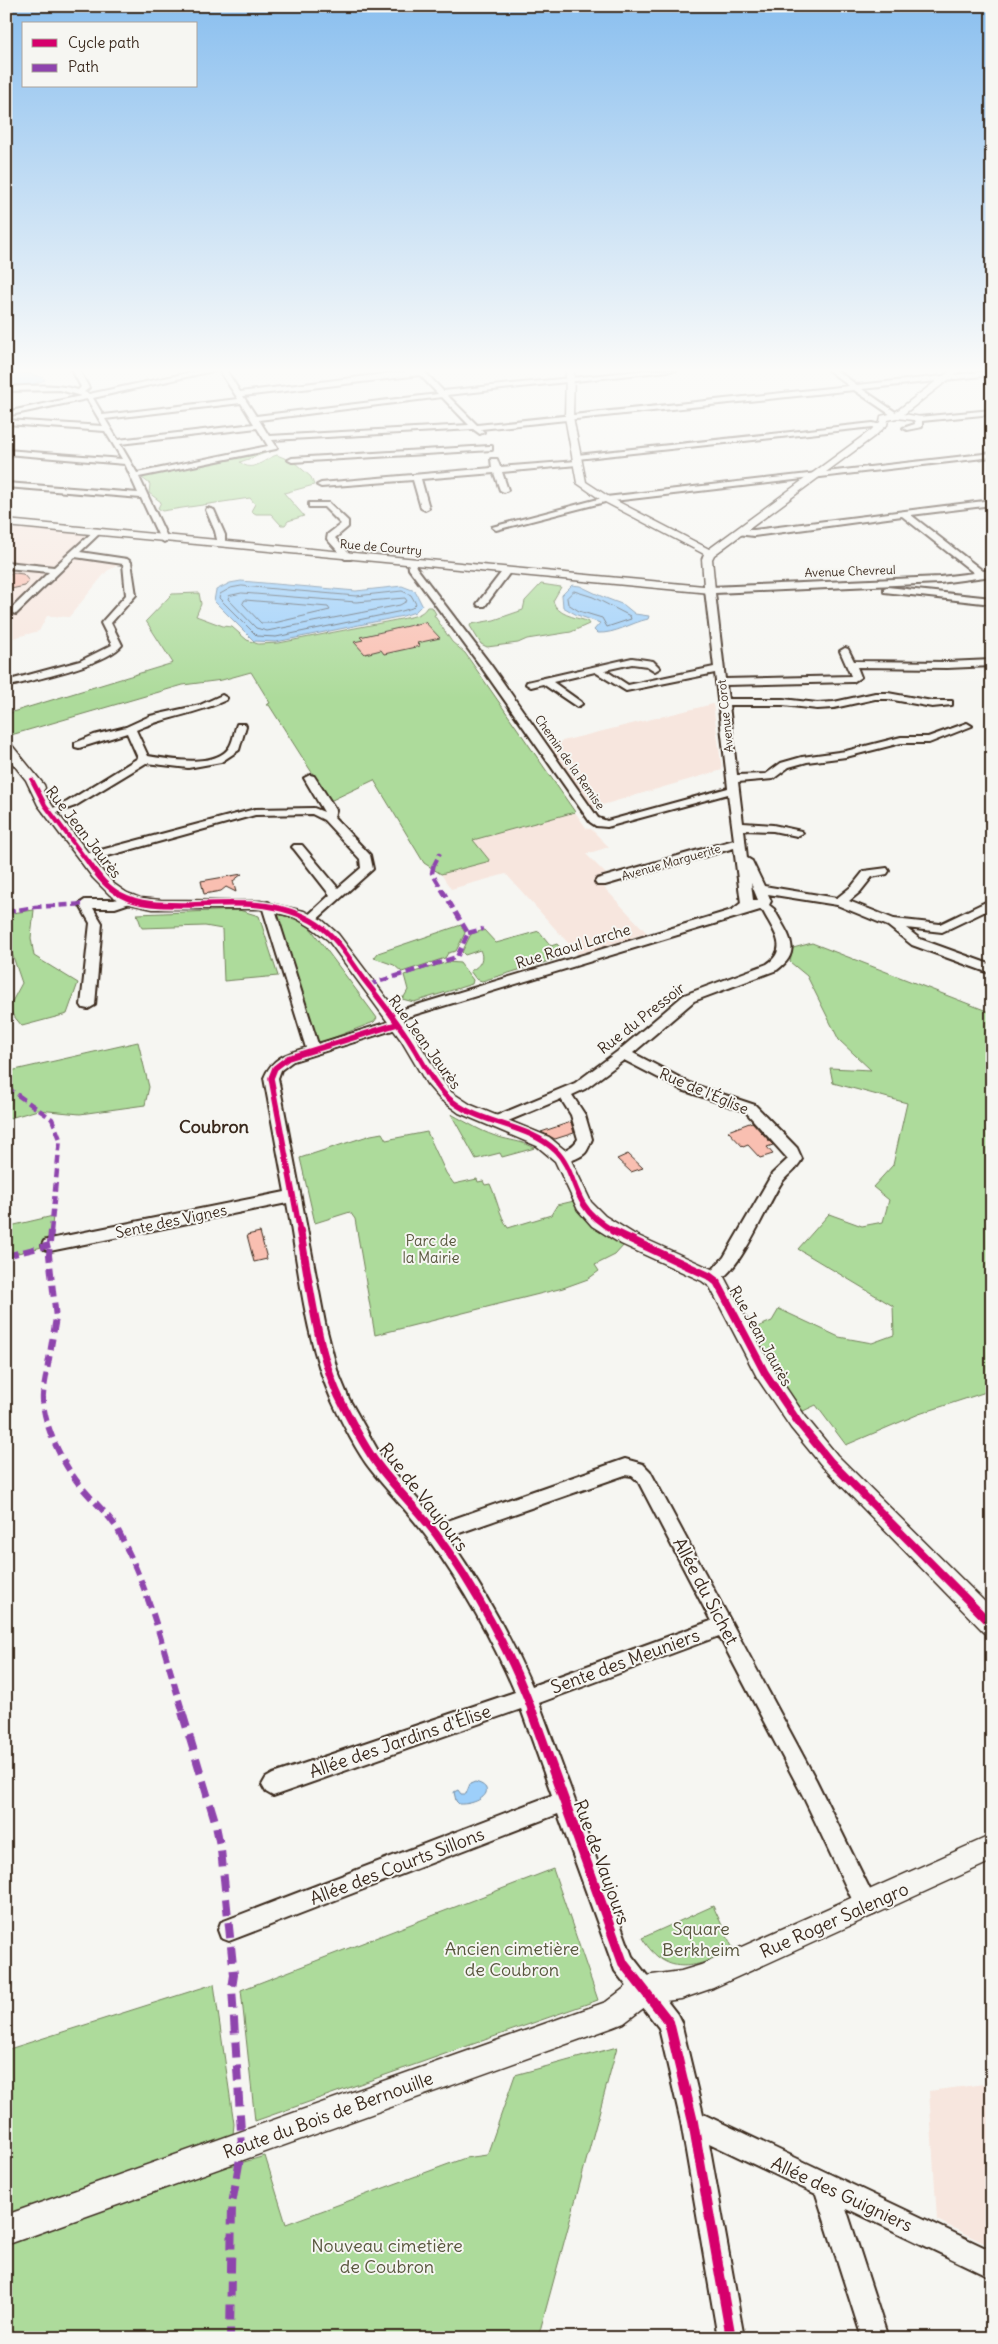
<svg xmlns="http://www.w3.org/2000/svg" width="998" height="2344" font-family="Delius,sans-serif">
<style>
.built{fill:#f7e6de}
.green{fill:#addb9b;stroke:#74825c}
.water{fill:#9dcffa;stroke:#768da2}
.lines{fill:none;stroke-linecap:round;stroke-linejoin:round}
.shore{stroke:#626c76;stroke-width:1}
.building{fill:#f9bfb1;stroke:#3b2a1e}
.minor-casing{stroke:#3b2a1e;stroke-width:4}
.tertiary-casing{stroke:#3b2a1e;stroke-width:3}
.minor{fill:#f6f6f2;fill-rule:evenodd}
.tertiary{fill:#f6f6f2;fill-rule:evenodd}
.quiet-far3{stroke:#8e44ad;stroke-width:4;stroke-dasharray:7 4;stroke-linecap:butt}
.quiet-far2{stroke:#8e44ad;stroke-width:4.5;stroke-dasharray:9 4.5;stroke-linecap:butt}
.quiet-far1{stroke:#8e44ad;stroke-width:6;stroke-dasharray:12 6;stroke-linecap:butt}
.quiet{stroke:#8e44ad;stroke-width:8;stroke-dasharray:16 8;stroke-linecap:butt}
.cycleway-far3-casing{stroke:#f6f6f2;stroke-width:6}
.cycleway-far2-casing{stroke:#f6f6f2;stroke-width:9}
.cycleway-far1-casing{stroke:#f6f6f2;stroke-width:11}
.cycleway-casing{stroke:#f6f6f2;stroke-width:13}
.cycleway-far3{stroke:#d6006c;stroke-width:4.5}
.cycleway-far2{stroke:#d6006c;stroke-width:5.5}
.cycleway-far1{stroke:#d6006c;stroke-width:8}
.cycleway{stroke:#d6006c;stroke-width:10}
.labels{text-anchor:middle;dominant-baseline:central;stroke-width:4;stroke-linejoin:round;paint-order:stroke}
.far-street-label{font-size:12px;fill:#3b2a1e;stroke:#f6f6f2}
.street-label{font-size:15px;fill:#3b2a1e;stroke:#f6f6f2}
.park-label{font-size:15px;fill:#58563d;stroke:#f6f6f2}
.quarter-label{font-size:18px;font-weight:bold;fill:#3b2a1e;stroke:#f6f6f2}
.near-street-label{font-size:18px;fill:#3b2a1e;stroke:#f6f6f2}
.near-park-label{font-size:18px;fill:#58563d;stroke:#f6f6f2}
</style>
<rect width="100%" height="100%" fill="#f6f6f2"/>
<filter id="ink" filterUnits="userSpaceOnUse"><feTurbulence type="fractalNoise" baseFrequency=".02" numOctaves="2"/><feDisplacementMap in="SourceGraphic" scale="10" xChannelSelector="R" yChannelSelector="G"/><feConvolveMatrix kernelMatrix="1 2 1 2 8 2 1 2 1" color-interpolation-filters="sRGB"/></filter>
<g filter="url(#ink)">
<g class="built">
<polygon points="6,528 99,535 84,552 130,559 107,571 69,617 47,616 39,631 6,640"/>
<polygon points="713,704 722,770 592,808 546,745"/>
<polygon points="575,812 587,829 591,829 609,847 586,854 606,874 595,878 647,933 578,954 506,874 451,889 441,874 490,861 473,840"/>
<polygon points="992,2083 992,2247 937,2220 929,2091"/>
</g>
<g class="green">
<path d="M269,449L274,450L240,462C253,474 265,458 277,455L294,462L311,477L314,485L284,493L304,516L288,521L285,525H281L271,514H256L251,511L255,504L250,498L162,511L158,508L161,502L149,493L150,484L142,478L148,474L201,464L212,463Z"/>
<path d="M541,584L561,587L553,601C557,615 574,617 587,621L589,624L571,632L527,639L518,643L487,647L481,644L470,626L471,624L494,620L523,610L525,601Z"/>
<path d="M199,593L201,604L196,616L223,626L232,627L247,640L258,644L279,643L401,619C410,617 422,616 427,607H432L436,614L434,615L452,642L465,653L575,812L473,840L490,861L441,874L424,863L374,780L330,801L269,705H266L270,703L251,672L222,680L183,685L11,735L6,730V714L173,663L146,621L172,594Z"/>
<polygon points="34,910 31,938 34,956 78,983 67,1014 22,1026 8,1009 22,983 6,936 6,917 12,913"/>
<polygon points="239,910 259,916 278,976 224,981 222,929 205,926 142,928 137,914"/>
<polygon points="276,913 303,922 311,929 377,1018 374,1022 317,1044"/>
<polygon points="461,925 465,933 456,951 448,953 445,958 402,972 394,965 374,958 378,953"/>
<path d="M484,930L496,943L539,931L551,946L557,944L564,952L558,954L559,958L482,981L476,979L470,971C479,967 485,960 480,950L465,955L462,952L471,934Z"/>
<polygon points="812,943 992,1013 992,1390 919,1414 846,1445 816,1405 799,1413 750,1330 772,1321 779,1309 839,1337 872,1343 894,1335 893,1306 798,1249 829,1214 862,1226 883,1222 889,1200 873,1187 893,1165 907,1103 833,1083 830,1068 871,1070 839,1040 807,976 790,962 793,948"/>
<polygon points="448,962 460,963 473,980 472,984 414,1002 398,998 404,997 408,990 404,975"/>
<polygon points="138,1042 149,1087 145,1105 80,1114 38,1110 6,1119 6,1072"/>
<path d="M451,1114C468,1123 483,1133 502,1138C514,1141 524,1142 535,1148L502,1157L500,1153L476,1159Z"/>
<path d="M427,1132L446,1173L454,1184L477,1179L478,1182L483,1181L485,1185L490,1184C497,1199 499,1214 508,1228L551,1215L557,1205L574,1201L581,1214L624,1245L615,1255L595,1265L599,1271L588,1279L563,1288L375,1335L355,1219L350,1212L315,1223L300,1158L371,1135L382,1133L386,1140Z"/>
<polygon points="53,1216 50,1245 6,1256 6,1227"/>
<polygon points="553,1869 598,2000 255,2121 241,1990"/>
<path d="M713,1906L734,1951C697,1966 668,1980 642,1938Z"/>
<polygon points="214,1984 234,2124 230,2166 265,2156 286,2224 465,2158 487,2155 515,2075 617,2047 538,2338 6,2338 6,2050"/>
</g>
<g class="water">
<polygon points="20,372 42,377 45,380 31,385 6,385 6,378"/>
<polygon points="241,581 356,591 402,586 415,591 422,605 415,612 403,616 276,642 254,641 214,601 216,590 230,583"/>
<path d="M572,585L580,586L603,597L624,605L635,614L649,616L648,619C630,623 616,634 597,633L594,630L600,623L577,615L563,607L562,595Z"/>
<path d="M475,1782C499,1788 481,1805 459,1804L456,1801L454,1792L458,1790L461,1794H466L470,1784Z"/>
</g>
<g class="lines">
<g class="shore">
<polygon points="242,586 356,596 402,591 411,595 416,604 412,608 402,611 276,637 257,636 219,598 220,594 231,588"/>
<polygon points="574,591 593,597 630,616 631,619 607,627 602,618 579,611 568,604 567,598"/>
<polygon points="242,593 356,602 405,598 407,601 400,605 267,631 256,628 228,599 229,596"/>
<polygon points="245,600 328,607 330,610 274,623 261,623 243,604"/>
</g>
</g>
<g class="building">
<polygon points="15,573 23,574 29,581 25,586 6,590 6,575"/>
<polygon points="425,622 440,638 417,643 420,646 384,654 381,650 365,654 354,642 363,640 360,637"/>
<polygon points="242,874 233,881 236,892 226,887 221,891 204,894 201,881"/>
<polygon points="571,1122 574,1133 555,1139 541,1132"/>
<polygon points="752,1122 773,1145 767,1147 773,1154 760,1158 748,1145 743,1147 728,1131"/>
<polygon points="628,1154 643,1168 631,1172 617,1159"/>
<polygon points="260,1232 267,1259 254,1262 247,1235"/>
</g>
<g class="lines">
<g class="minor-casing">
<g id="minor">
<path d="M72,370H79L89,388L84,392L89,394L202,370H217L93,398L103,415L238,399L219,370H226L240,392L416,370H423L443,391L649,370H677L447,395L477,425L849,386L828,370H836L857,385L992,371V375L862,389L897,413V417H894L854,390L481,429L484,432L480,434L473,429L272,440L277,447L276,449L139,477L168,539L164,542L160,539L141,498L6,487V483L138,493L125,464L6,454V450L122,459L105,431L6,424V420L103,426L87,399L6,416V412L81,396L60,390L6,391V387C30,386 55,383 78,390L81,387ZM420,375L438,394L256,416L243,396ZM442,397L469,425L269,436L259,420ZM241,403L254,424L118,440L105,419ZM257,428L268,446L137,473L120,444Z"/>
<polygon points="992,410 992,414 922,421 922,427 907,430 903,428 915,424 914,419 918,417"/>
<polygon points="873,423 885,426 881,428 873,427 577,459 573,457 577,455"/>
<polygon points="489,446 492,446 492,450 292,462 288,460 292,458"/>
<polygon points="992,453 992,457 605,502 496,530 492,527 606,497"/>
<polygon points="491,459 497,459 500,467 577,461 581,463 577,465 502,472 508,490 504,492 500,490 494,473 421,479 429,508 425,510 421,508 413,480 321,487 317,485 321,483 492,468"/>
<path d="M992,500V505L911,515L983,571L992,570V576L940,583L715,593L725,679L851,676L840,651L845,648L848,649L854,661L947,662L992,660V666L947,668L857,667L861,677L853,682L726,685L728,699H783L817,703L834,702L875,693H888L932,701H952V705L932,707L888,699H875L834,708L817,709L783,705H729L737,775L766,774L781,763L802,757L846,751L901,737H928L967,723L972,726L929,743H901L846,757L807,762L789,767L773,779L738,782L743,823L773,825L801,831L803,833L797,836L773,831L744,830L747,858L752,861L764,886L837,898L852,886L864,871L887,868L889,871L887,874L872,877L860,892L849,901L894,919L940,924L992,899V908L942,932L906,928L920,939L992,965V974L912,945L888,926L837,905L768,894L771,901L769,905L774,909C786,933 805,950 777,970L694,1001L633,1053L692,1084L755,1105L797,1148L802,1159C797,1169 789,1173 782,1182C768,1201 734,1291 707,1282L705,1278L724,1257L772,1174L788,1159L745,1111L682,1090L624,1060L585,1089L572,1095L585,1115L592,1139C590,1143 588,1151 584,1154C578,1159 564,1164 557,1162L555,1158C561,1148 571,1151 578,1139L571,1115L561,1099L501,1124H491L489,1121L491,1118L575,1083L618,1051L684,995L767,964C790,948 773,931 763,911L760,910L397,1020L404,1024L402,1027L293,1061L281,1070L278,1078L325,1323L337,1370L349,1399L382,1458L439,1524L625,1459L643,1464L650,1471L816,1780L878,1906L875,1914L867,1917L859,1914L802,1794L719,1636L539,1703L632,1956L677,2014L681,2022L703,2114L992,2251V2278L846,2208L888,2338H862L816,2194L709,2143L744,2338H718L681,2122L659,2028L615,1971L558,1814L229,1941L221,1938L218,1930L221,1922L229,1919L552,1795L521,1709L273,1796L266,1792L262,1785L266,1778L273,1774L515,1692C492,1639 463,1587 429,1540C412,1516 390,1494 371,1470C358,1454 341,1421 332,1401C305,1340 299,1268 287,1203L50,1251L44,1249L42,1245L44,1241L50,1239L285,1192L264,1078C272,1058 286,1054 306,1048L262,906L264,903L268,902L274,906L318,1044L392,1021L385,1017L387,1014L732,910L741,903L734,848L605,885H597L595,882L597,879L734,840L728,794L607,827L596,826L590,822L482,668L409,569L408,560H414L416,567L490,664L598,818L607,821L728,788L715,673L626,691L595,672L553,682L581,702L582,704L577,707L543,684L531,687L526,684L527,682L632,658L653,661L660,668L655,671L647,666L632,664L605,670L628,685L714,667L705,590L710,587L940,577L974,573L902,516L754,536L737,534V530H754ZM751,883L758,900H753ZM625,1475L632,1476L638,1481L711,1621L532,1686C509,1634 480,1583 448,1537Z"/>
<polygon points="309,503 329,503 348,521 348,527 335,538 351,555 351,559 345,559 327,539 328,534 341,524 324,507 309,507"/>
<polygon points="207,508 214,510 225,535 225,546 218,544 215,531 206,510"/>
<path d="M96,529L99,530V534L80,552L127,559L131,562L136,595L111,623L122,645C106,665 33,680 6,687V681L80,661L112,645L101,623L126,595L123,564L75,557L16,614L8,612L49,572L6,568V562L54,567Z"/>
<polygon points="504,569 511,571 485,606 479,606 477,604"/>
<polygon points="887,587 992,598 992,604 884,592 884,588"/>
<path d="M222,695L227,698L226,700C197,714 165,717 136,730L148,756C168,759 217,769 230,746C234,739 234,731 237,724H245L246,726L239,750L221,762L188,768L146,763L75,806L50,815L44,812L67,802L138,758L127,733L79,748L75,747V743L94,735L126,727L150,716L200,705Z"/>
<polygon points="310,775 314,776 336,810 334,817 370,855 373,869 314,922 310,923 304,919 330,895 294,849 292,847 294,845 302,845 338,888 361,868 360,859 324,820 312,814 255,815 86,862 80,858 82,855 255,809 314,808 324,812 304,778"/>
<polygon points="129,895 133,896 135,899 133,902 115,908 93,908 102,923 95,1005 88,1009 83,1008 81,1005 90,923 79,904 85,900 114,900"/>
</g>
</g>
<g class="tertiary-casing">
<g id="tertiary">
<polygon points="566,370 574,370 573,417 586,482 609,497 709,549 870,431 880,422 881,416 894,413 951,370 961,370 904,414 921,417 921,421 897,418 888,420 887,425 876,435 714,555 712,559 715,590 710,593 6,526 6,520 704,586 702,559 704,554 603,501 577,483 565,417"/>
<polygon points="6,742 10,743 44,785 45,788 43,791 55,810 103,872 114,884 127,893 140,898 161,900 260,901 304,911 322,920 338,934 413,1033 439,1076 451,1092 471,1105 549,1137 567,1152 591,1202 605,1216 634,1234 716,1271 724,1277 772,1367 805,1416 837,1455 992,1609 992,1635 984,1632 823,1467 791,1428 758,1379 710,1287 702,1281 621,1244 592,1226 578,1210 555,1161 537,1146 459,1113 440,1099 427,1084 401,1040 328,940 311,927 294,917 260,909 153,909 125,903 110,895 93,878 38,805 26,780 6,755"/>
<polygon points="992,1835 992,1861 713,1988 681,1999 650,2003 624,2023 614,2027 6,2245 6,2215 606,2002 635,1980 645,1976 681,1971 701,1965"/>
</g>
</g>
<use href="#minor" class="minor"/>
<use href="#tertiary" class="tertiary"/>
<polyline class="quiet-far3" points="434,865 440,853"/>
<g class="quiet-far2">
<polyline points="6,912 35,907 85,904"/>
<polyline points="468,933 483,929"/>
<polyline points="368,985 457,957 468,933 432,873 434,863"/>
<polyline points="6,1087 52,1119 60,1139 51,1232"/>
</g>
<g class="quiet-far1">
<path d="M51,1231L49,1255L56,1318L43,1394C41,1421 62,1463 79,1484C90,1498 104,1510 114,1524C120,1532 124,1543 128,1551C153,1603 166,1659 183,1713"/>
<polyline points="6,1256 50,1245"/>
</g>
<polyline class="quiet" points="182,1712 215,1821 221,1850 234,1975 232,1988 242,2147 232,2204 230,2338"/>
<g class="cycleway-far3-casing">
<polyline id="cycleway-far3" points="32,780 45,805 90,865"/>
</g>
<g class="cycleway-far2-casing">
<g id="cycleway-far2">
<path d="M89,863C98,876 107,888 121,895C141,906 165,905 188,905C230,903 279,899 317,924C337,937 349,959 363,978C380,1000 398,1022 412,1045C423,1062 431,1081 446,1096C476,1125 526,1122 556,1151C571,1166 573,1188 584,1205C591,1217 603,1225 615,1232"/>
<polyline points="300,1232 271,1078 275,1068 288,1058 397,1024"/>
</g>
</g>
<g class="cycleway-far1-casing">
<g id="cycleway-far1">
<path d="M300,1231C310,1284 317,1355 342,1403C352,1423 364,1447 378,1465C396,1489 418,1510 436,1534C474,1586 511,1653 533,1713"/>
<polyline points="613,1231 709,1276 717,1282 765,1373 798,1422 830,1461 992,1625"/>
</g>
</g>
<g class="cycleway-casing">
<polyline id="cycleway" points="532,1712 623,1963 669,2022 693,2122 731,2338"/>
</g>
<use href="#cycleway-far3" class="cycleway-far3"/>
<use href="#cycleway-far2" class="cycleway-far2"/>
<use href="#cycleway-far1" class="cycleway-far1"/>
<use href="#cycleway" class="cycleway"/>
</g>
</g>
<linearGradient id="sky" x2="0" y2="1"><stop stop-color="#8abfef"/><stop offset="0.53" stop-color="#fbfbf9"/><stop offset="1" stop-color="#fbfbf9" stop-opacity="0"/></linearGradient>
<rect width="998" height="699" fill="url(#sky)"/>
<g class="labels">
<g class="far-street-label">
<text transform="translate(381 547) rotate(5)">Rue de Courtry</text>
<text transform="translate(850 571) rotate(-2)">Avenue Chevreul</text>
<text transform="translate(725 716) rotate(-96)">Avenue Corot</text>
<text transform="translate(570 762) rotate(55)">Chemin de la Remise</text>
<text transform="translate(671 862) rotate(-16)">Avenue Marguerite</text>
</g>
<g class="street-label">
<text transform="translate(84 832) rotate(52)">Rue Jean Jaurès</text>
<text transform="translate(573 946) rotate(-17)">Rue Raoul Larche</text>
<text transform="translate(641 1018) rotate(-38)">Rue du Pressoir</text>
<text transform="translate(425 1042) rotate(54)">Rue Jean Jaurès</text>
<text transform="translate(704 1091) rotate(23)">Rue de l'Église</text>
<text transform="translate(171 1221) rotate(-12)">Sente des Vignes</text>
<text transform="translate(761 1336) rotate(61)">Rue Jean Jaurès</text>
</g>
<g class="park-label">
<text x="431" y="1240">Parc de<tspan x="431" dy="17">la Mairie</tspan></text>
</g>
<g class="quarter-label">
<text x="214" y="1126">Coubron</text>
</g>
<g class="near-street-label">
<text transform="translate(424 1497) rotate(52)">Rue de Vaujours</text>
<text transform="translate(706 1591) rotate(62)">Allée du Sichet</text>
<text transform="translate(625 1661) rotate(-20)">Sente des Meuniers</text>
<text transform="translate(400 1741) rotate(-19)">Allée des Jardins d'Élise</text>
<text transform="translate(602 1862) rotate(70)">Rue de Vaujours</text>
<text transform="translate(397 1866) rotate(-21)">Allée des Courts Sillons</text>
<text transform="translate(834 1920) rotate(-24)">Rue Roger Salengro</text>
<text transform="translate(328 2115) rotate(-20)">Route du Bois de Bernouille</text>
<text transform="translate(842 2194) rotate(25)">Allée des Guigniers</text>
</g>
<g class="near-park-label">
<text x="701" y="1928">Square<tspan x="701" dy="21">Berkheim</tspan></text>
<text x="512" y="1948">Ancien cimetière<tspan x="512" dy="21">de Coubron</tspan></text>
<text x="387" y="2245">Nouveau cimetière<tspan x="387" dy="21">de Coubron</tspan></text>
</g>
</g>
<rect width="998" height="2344" fill="none" stroke="#f6f6f2" stroke-width="25"/>
<rect x="12" y="12" width="973" height="2319" fill="none" stroke="#3b2a1e" stroke-width="2" filter="url(#ink)"/>
<rect x="22" y="22" width="175" height="65" fill="#f6f6f2" stroke="#aba49d"/>
<rect x="32" y="39" width="25" height="8" fill="#d6006c" stroke="#aba49d"/>
<text x="68" y="48" font-size="15" fill="#3b2a1e">Cycle path</text>
<rect x="32" y="64" width="25" height="8" fill="#8e44ad" stroke="#aba49d"/>
<text x="68" y="72" font-size="15" fill="#3b2a1e">Path</text>
</svg>
